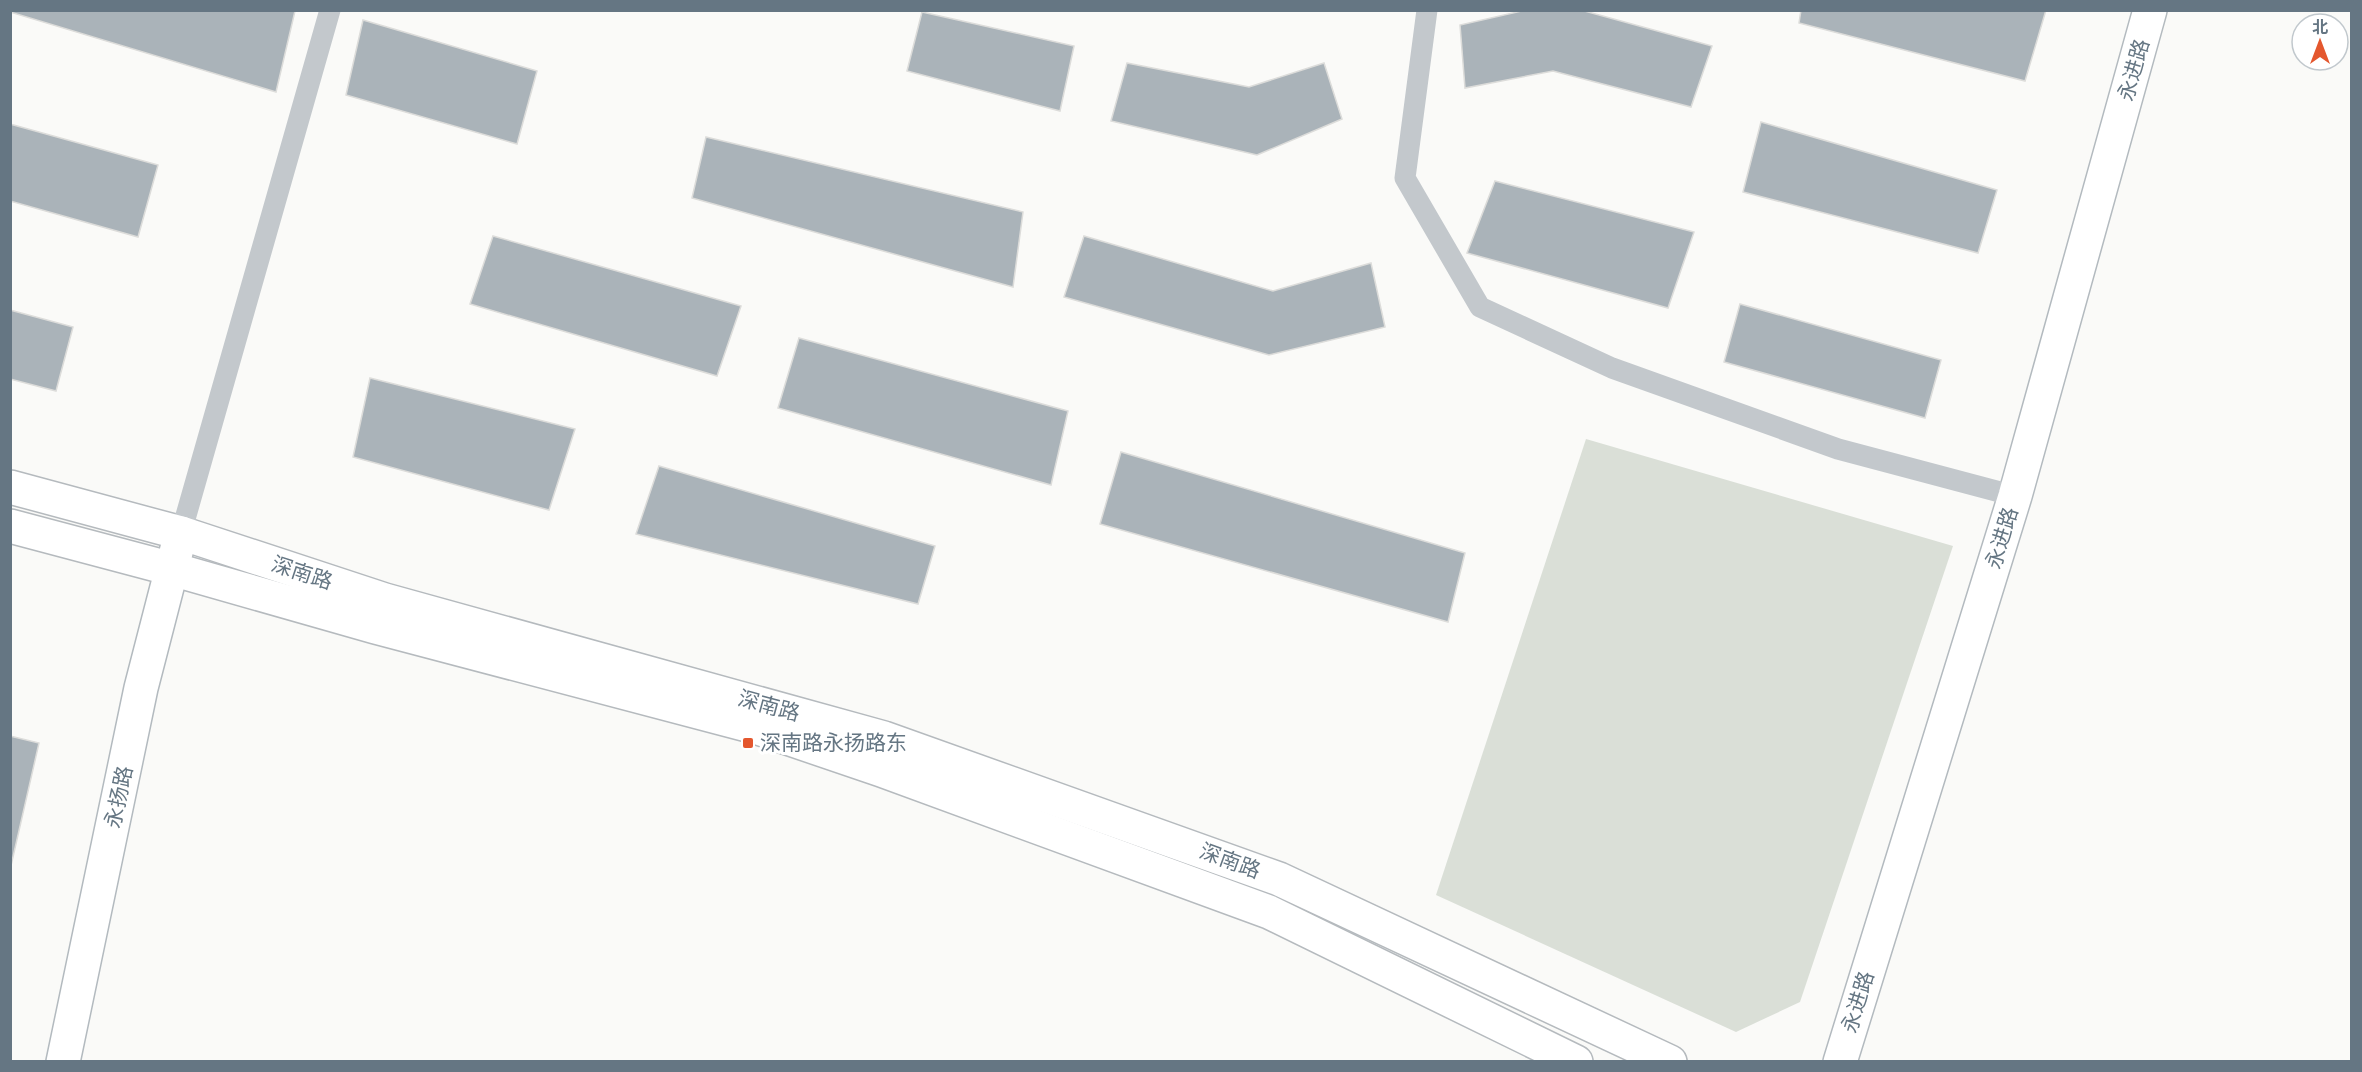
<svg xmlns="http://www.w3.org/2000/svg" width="2362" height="1072" font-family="'Fira Sans Condensed','Noto Sans SC',sans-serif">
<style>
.green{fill:#dadfd7}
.building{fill:#aab3b9;stroke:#dcdcda;stroke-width:1.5}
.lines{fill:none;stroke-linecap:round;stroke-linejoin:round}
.secondary-casing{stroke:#b3babf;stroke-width:36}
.primary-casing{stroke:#b5babe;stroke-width:36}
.lane{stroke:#c3c8cc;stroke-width:21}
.secondary{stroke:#fff;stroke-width:33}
.primary{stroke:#fff;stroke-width:33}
.poi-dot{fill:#e4572e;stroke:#fff;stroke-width:2}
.labels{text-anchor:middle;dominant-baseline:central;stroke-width:6;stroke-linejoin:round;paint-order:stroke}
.street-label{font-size:21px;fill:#657683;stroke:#fff}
.poi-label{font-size:21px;fill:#657683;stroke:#fff;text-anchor:start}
</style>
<rect width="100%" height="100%" fill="#fafaf8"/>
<polygon class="green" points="1586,439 1953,546 1800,1002 1736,1032 1436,895"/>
<g class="building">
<polygon points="10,10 294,10 295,11 276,92 10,12"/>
<polygon points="1526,10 1581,10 1712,46 1691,107 1553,71 1465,88 1460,25"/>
<polygon points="1801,10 2046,10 2025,81 1799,23"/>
<polygon points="922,12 1074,46 1060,111 907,71"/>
<polygon points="363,20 537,71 517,144 346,95"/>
<polygon points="1127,63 1249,87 1324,63 1342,119 1257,155 1111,121"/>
<polygon points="1761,122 1997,190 1978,253 1743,192"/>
<polygon points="10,124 158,165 138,237 10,201"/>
<polygon points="706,137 1023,212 1013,287 692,198"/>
<polygon points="1495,181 1694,232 1668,308 1467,253"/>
<polygon points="493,236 741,306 717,376 470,304"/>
<polygon points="1084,236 1273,291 1371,263 1385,327 1269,355 1064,297"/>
<polygon points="1740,304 1941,360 1925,418 1724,362"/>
<polygon points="10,310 73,327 56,391 10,379"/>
<polygon points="799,338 1068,411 1051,485 778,408"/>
<polygon points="370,378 575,429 549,510 353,457"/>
<polygon points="1121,452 1465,553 1448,622 1100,524"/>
<polygon points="659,466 935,546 918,604 636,534"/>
<polygon points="10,736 39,743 10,870"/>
</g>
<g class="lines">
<g class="secondary-casing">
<g id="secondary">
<polyline points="63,1062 141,688 181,533"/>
<polyline points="1840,1062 2015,496 2150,10"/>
</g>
</g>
<g class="primary-casing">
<g id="primary">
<polyline points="10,487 181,533 385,600 884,738 1279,879 1670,1062"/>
<polyline points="10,526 172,569 375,627 755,727 881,770 1269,912 1576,1062"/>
</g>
</g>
<g class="lane">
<polyline points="1427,10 1405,178 1480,307 1612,368 1838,449 2015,496"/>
<polyline points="181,533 330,10"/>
</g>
<use href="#secondary" class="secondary"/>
<use href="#primary" class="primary"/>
</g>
<rect class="poi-dot" x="742" y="737" width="12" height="12" rx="3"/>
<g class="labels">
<g class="street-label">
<text transform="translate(2134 70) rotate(-74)">永进路</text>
<text transform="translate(2002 538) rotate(-73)">永进路</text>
<text transform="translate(302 573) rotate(18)">深南路</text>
<text transform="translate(769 706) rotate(15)">深南路</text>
<text transform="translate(119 797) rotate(-78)">永扬路</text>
<text transform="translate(1230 861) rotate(20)">深南路</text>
<text transform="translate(1858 1002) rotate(-73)">永进路</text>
</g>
<g class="poi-label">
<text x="760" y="743">深南路永扬路东</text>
</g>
</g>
<rect width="2362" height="1072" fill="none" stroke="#657683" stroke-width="24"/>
<g transform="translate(2320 42)"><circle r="28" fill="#ffffff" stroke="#c1c8cd" stroke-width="1.5"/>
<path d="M0-4.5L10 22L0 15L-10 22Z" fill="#e4572e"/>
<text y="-9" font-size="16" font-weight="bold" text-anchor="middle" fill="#657683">北</text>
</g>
</svg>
